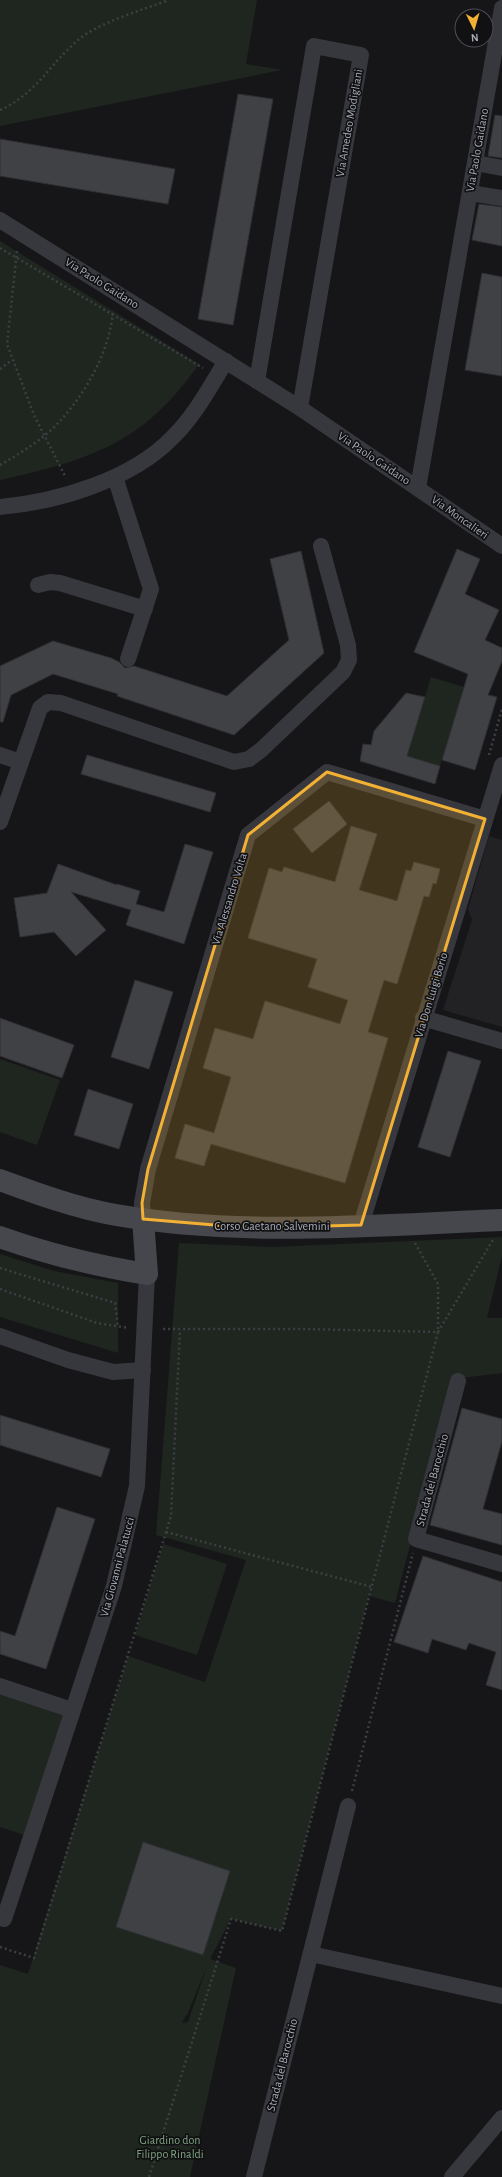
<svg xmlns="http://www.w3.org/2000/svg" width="502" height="2177" font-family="'Alegreya Sans',sans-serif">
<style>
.built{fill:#222225}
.green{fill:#1e261f;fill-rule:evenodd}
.building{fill:#404145;stroke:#303034}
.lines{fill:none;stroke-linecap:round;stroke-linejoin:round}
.path{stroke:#3d3f44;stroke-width:2.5;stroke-dasharray:2 3;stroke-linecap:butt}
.street{stroke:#37383d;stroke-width:16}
.secondary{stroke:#45474d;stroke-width:22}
.marked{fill:#f2b134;fill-opacity:0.2;stroke:#f2b134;stroke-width:3;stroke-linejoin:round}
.labels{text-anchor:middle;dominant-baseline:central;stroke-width:3.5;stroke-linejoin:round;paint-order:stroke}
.street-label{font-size:12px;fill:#a8adb8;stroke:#111113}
.park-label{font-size:12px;fill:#7fa381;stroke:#111113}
</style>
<rect width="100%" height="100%" fill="#161618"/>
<polygon class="built" points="489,836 502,840 502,1027 443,1010 472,920 468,909"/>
<g class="green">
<polygon points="0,0 257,0 246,64 282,70 0,126"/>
<path d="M0,241L199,364C144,443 90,460 0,480Z"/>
<polygon points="431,677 464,687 440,766 407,756"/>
<polygon points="0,1059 60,1080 37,1145 0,1132"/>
<path d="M502,1237V1256L487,1318H502V1373L453,1379L395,1603L369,1596L282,1931L231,1919L210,1959L236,1968L190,2177H0V1965L28,1974L128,1656L205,1682L246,1560L156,1535L179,1243L272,1247ZM207,1966L188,2022L182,2023L186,2015H187Z"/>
<polygon points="0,1254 54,1271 118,1283 118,1353 0,1317"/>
<polygon points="163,1544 227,1564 197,1655 135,1635"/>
<polygon points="0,1687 72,1711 30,1837 0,1827"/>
</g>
<g class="building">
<polygon points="238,94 273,99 233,325 198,319"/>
<polygon points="495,115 502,116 502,158 488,156"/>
<polygon points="0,139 175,169 168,204 0,176"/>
<polygon points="479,204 502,207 502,246 472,240"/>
<polygon points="482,273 502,277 502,376 465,370"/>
<polygon points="457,549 480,559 465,594 499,610 485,640 502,648 502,661 488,695 497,697 475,770 442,760 468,674 414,652"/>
<polygon points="301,551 324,653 234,735 117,696 118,694 53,674 11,695 3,722 0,722 0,666 53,641 111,658 119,662 125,668 134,666 227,696 289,640 270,559"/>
<polygon points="406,693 425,697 407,756 440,766 435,784 360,761 363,744 371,745 374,731"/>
<polygon points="87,755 216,793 210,812 81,774"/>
<polygon points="329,801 347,824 312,853 293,829"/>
<polygon points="351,826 377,834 359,890 397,901 406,870 411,871 414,862 440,869 436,884 433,883 429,897 424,896 397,984 384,980 368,1032 388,1038 345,1183 211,1144 204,1166 175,1158 185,1124 214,1133 231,1077 203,1068 215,1028 253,1039 265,1001 340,1024 348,1000 308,987 317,959 248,938 269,868 282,872 284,867 335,882"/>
<polygon points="185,844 213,852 184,944 126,925 131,910 71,892 106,930 76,956 54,932 20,937 14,898 47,893 58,864 117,885 117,884 140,891 136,904 164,912"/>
<polygon points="135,980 173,992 149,1069 111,1057"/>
<polygon points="0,1018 74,1045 62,1078 0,1056"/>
<polygon points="448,1051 481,1061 450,1157 418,1147"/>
<polygon points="88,1089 133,1104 119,1149 74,1135"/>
<polygon points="462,1408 502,1419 502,1441 483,1509 502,1514 502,1545 430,1525"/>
<polygon points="0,1415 110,1449 101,1477 0,1445"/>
<polygon points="57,1507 95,1519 46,1669 0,1654 0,1631 15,1636"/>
<polygon points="423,1556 502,1582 502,1690 486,1685 496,1652 469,1643 466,1650 432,1639 428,1653 394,1642"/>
<polygon points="143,1842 230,1871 203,1955 116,1927"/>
</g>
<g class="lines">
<g class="path">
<path d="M0,110C35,95 50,64 77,41C97,23 142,10 169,0"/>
<polyline points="0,248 203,368"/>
<polyline points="17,251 7,344 34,415 66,478"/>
<polyline points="0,369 12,360"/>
<path d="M0,465C21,453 45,438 61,420C87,391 110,350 113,311"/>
<polyline points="489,755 502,709"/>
<polyline points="415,1243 438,1284 438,1332"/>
<polyline points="0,1268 115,1303 118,1327"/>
<polyline points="0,1289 97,1323 129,1328"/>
<polyline points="438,1332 494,1238"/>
<polyline points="166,1532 372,1587"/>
<polyline points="352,1791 413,1553"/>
<polyline points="0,1947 34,1958 171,1516 180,1330"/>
<polyline points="149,2177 231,1919 282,1931 438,1332 303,1329 160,1329"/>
</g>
<g class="street">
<polyline points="475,163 502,168"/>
<polyline points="470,193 502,198"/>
<polyline points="0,220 300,408 502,546"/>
<polyline points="257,381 314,46 361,55 300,408"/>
<polyline points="115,477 151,589 128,659"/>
<polyline points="418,488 502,8"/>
<path d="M0,507C57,502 131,480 172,438C194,417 210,387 226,361"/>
<polyline points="38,585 50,582 60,583 145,609"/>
<polyline points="0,755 21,762"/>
<polyline points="0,822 40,708 48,702 61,703 234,762 249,759 261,750 343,672 349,660 348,645 321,546"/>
<polyline points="423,1018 502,1041"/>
<polyline points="143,1219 142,1203 148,1169 248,835 327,772 485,819"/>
<polyline points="361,1225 502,765"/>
<polyline points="0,1336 68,1360 113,1372 143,1370"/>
<polyline points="458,1381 416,1539 502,1564"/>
<polyline points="0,1686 72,1710"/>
<polyline points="0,1918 4,1919 114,1586 137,1486 147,1274"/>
<polyline points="311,1954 502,1996"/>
<polyline points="254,2177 348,1806"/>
<polyline points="452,2177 502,2118"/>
</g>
<g class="secondary">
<path d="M0,1180C38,1194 76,1208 116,1215C243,1237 374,1225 502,1220"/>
<path d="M0,1237C48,1254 97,1266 147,1274L143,1219"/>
</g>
</g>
<path class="marked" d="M327,772L485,819L361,1225L250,1228L143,1219L142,1203L148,1169L248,835Z"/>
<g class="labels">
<g class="street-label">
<text transform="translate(349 123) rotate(-80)">Via Amedeo Modigliani</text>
<text transform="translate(477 150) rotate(-80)">Via Paolo Gaidano</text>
<text transform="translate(102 283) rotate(32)">Via Paolo Gaidano</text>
<text transform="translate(374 458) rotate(34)">Via Paolo Gaidano</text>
<text transform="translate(460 517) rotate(35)">Via Moncalieri</text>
<text transform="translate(229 899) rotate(-73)">Via Alessandro Volta</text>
<text transform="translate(431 995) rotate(-73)">Via Don Luigi Borio</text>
<text x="272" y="1226">Corso Gaetano Salvemini</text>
<text transform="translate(432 1480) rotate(-75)">Strada del Barocchio</text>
<text transform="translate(117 1567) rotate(-75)">Via Giovanni Palatucci</text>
<text transform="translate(282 2065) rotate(-76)">Strada del Barocchio</text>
</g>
<g class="park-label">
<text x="170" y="2140">Giardino don<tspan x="170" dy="14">Filippo Rinaldi</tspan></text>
</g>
</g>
<g transform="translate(474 28) rotate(175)"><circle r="19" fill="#111113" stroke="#4d4f55"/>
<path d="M0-3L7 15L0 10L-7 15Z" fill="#f2b134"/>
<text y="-6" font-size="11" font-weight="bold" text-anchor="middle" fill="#a8adb8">N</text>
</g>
</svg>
